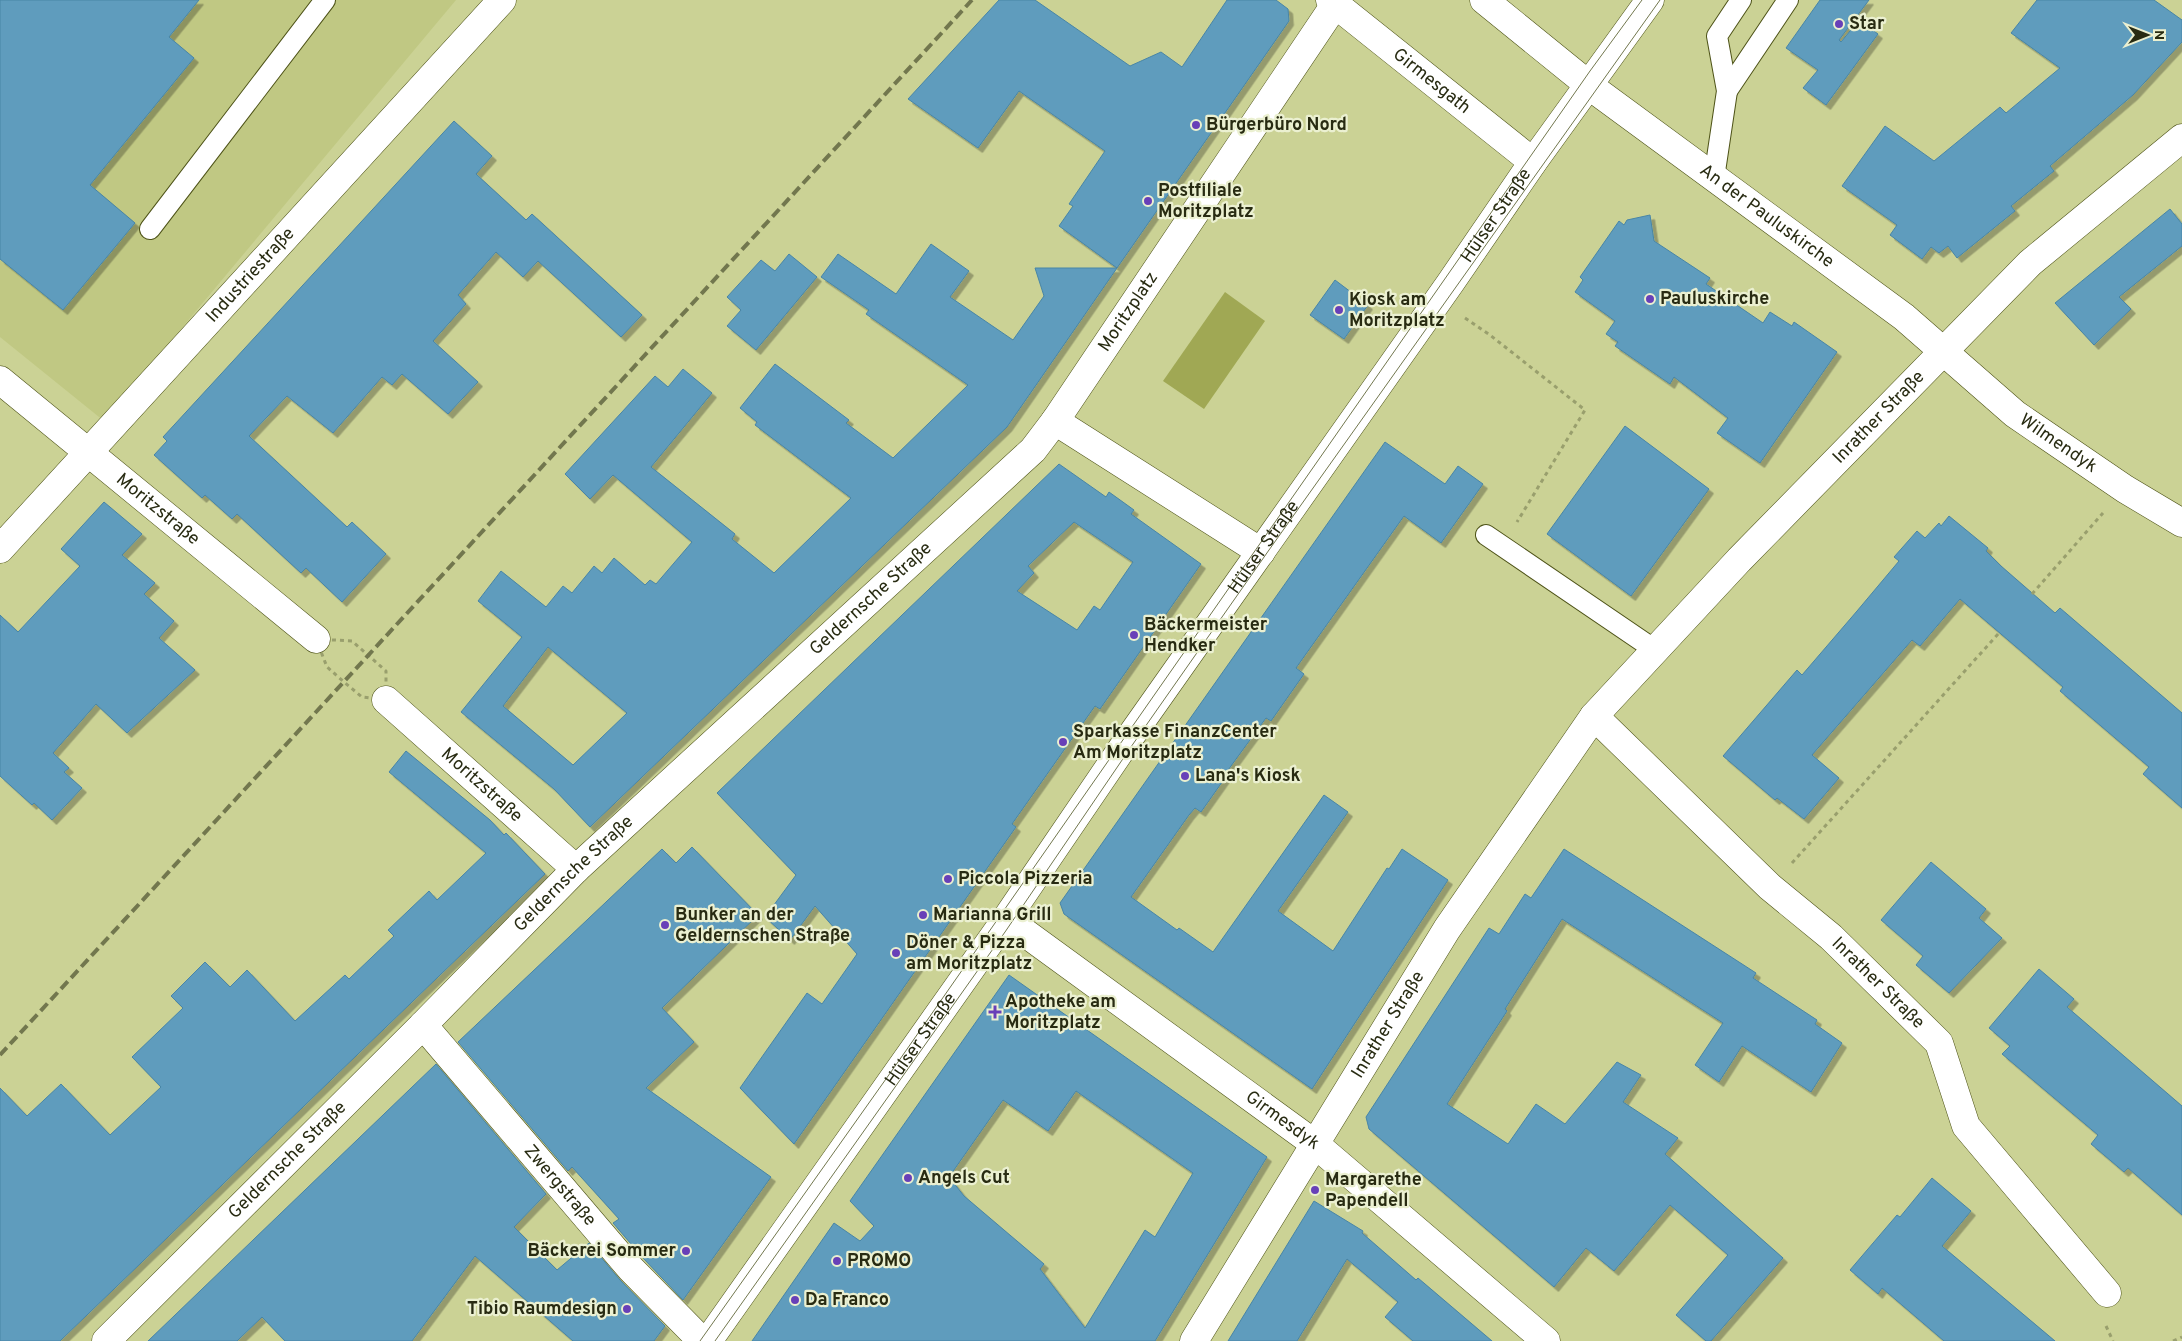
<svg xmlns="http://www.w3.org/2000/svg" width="2182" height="1341" font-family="Overpass,sans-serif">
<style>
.built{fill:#c0c883}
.green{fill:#a0a854}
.building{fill:#5e9cbd;stroke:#4885a6;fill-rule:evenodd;filter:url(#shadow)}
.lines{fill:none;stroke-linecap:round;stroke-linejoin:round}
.service-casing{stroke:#4e5318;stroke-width:22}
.minor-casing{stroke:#4e5318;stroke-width:29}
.tertiary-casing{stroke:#4e5318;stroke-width:29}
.path{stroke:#999f6d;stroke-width:3;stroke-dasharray:4 4;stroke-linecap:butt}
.service{stroke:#fff;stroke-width:20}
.minor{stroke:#fff;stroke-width:28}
.tertiary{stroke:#fff;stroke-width:28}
.tram{stroke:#72774e;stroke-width:1}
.rail{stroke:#72774e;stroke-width:4;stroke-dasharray:10 5;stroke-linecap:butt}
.poi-dot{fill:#6840b8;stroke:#ebf0d1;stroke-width:2}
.labels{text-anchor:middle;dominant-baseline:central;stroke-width:4.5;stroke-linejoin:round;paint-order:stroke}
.poi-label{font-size:18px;font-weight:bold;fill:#282b12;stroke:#ebf0d1;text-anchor:start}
.street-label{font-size:18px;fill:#282b12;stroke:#ebf0d1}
</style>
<defs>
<filter id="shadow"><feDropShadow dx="4.5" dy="4.5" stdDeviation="0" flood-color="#0004"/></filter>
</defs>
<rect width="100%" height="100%" fill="#cbd295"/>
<polygon class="built" points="0,0 456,0 104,421 0,337"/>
<polygon class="green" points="1225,292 1265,321 1204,409 1163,381"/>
<g class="building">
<polygon points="0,0 199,0 169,37 194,58 90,185 135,223 63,310 0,259"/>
<polygon points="999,0 1035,0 1130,66 1161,52 1182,67 1227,0 1276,0 1288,9 1289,21 1117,268 1059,226 1073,206 1069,204 1105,151 1019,91 978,148 908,99"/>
<polygon points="1820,0 1869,0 1839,40 1841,42 1859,20 1878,34 1826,105 1803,88 1818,70 1786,48"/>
<polygon points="2037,0 2154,0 2182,20 2182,42 2133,95 2050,166 2054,171 2011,206 2015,211 1957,258 1948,246 1939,253 1931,247 1922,259 1890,235 1897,225 1842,186 1885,126 1934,161 2000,107 2006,113 2060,68 2011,33"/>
<polygon points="454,121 492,156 476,174 526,220 532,214 642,315 621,337 538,261 523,277 496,252 458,295 466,304 433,341 478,382 448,414 402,374 392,385 382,377 333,433 287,396 249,436 347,527 352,522 386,554 342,602 306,568 301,573 237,514 232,519 205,495 202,498 154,455 167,441 163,437"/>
<polygon points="2170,209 2182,224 2182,246 2119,297 2131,309 2094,345 2055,303"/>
<polygon points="1650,215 1654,241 1710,278 1706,284 1763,323 1770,312 1792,326 1794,322 1837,352 1760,463 1717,433 1728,418 1674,377 1670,384 1615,346 1618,342 1606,334 1615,321 1575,292 1583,280 1580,277 1619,221 1624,225 1627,220"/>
<path d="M931,244L969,271L950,297L1013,340L1044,296L1035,268H1117L1007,427L590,827L554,789L461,712L522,637L478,601L501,571L546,607L563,586L572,593L594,566L602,573L614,558L645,585L650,580L656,584L692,542L613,475L590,499L565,474L655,376L668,387L683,369L712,393L651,467L735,534L732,539L774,573L851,498L755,425L757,422L740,408L775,364L849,420L846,423L893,458L968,385L866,314L869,310L821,277L838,254L896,294ZM548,647L627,713L573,765L503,706Z"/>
<polygon points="789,254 817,277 756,350 727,326 741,310 727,297 761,260 775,271"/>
<polygon points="1335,280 1368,305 1344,339 1310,315"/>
<polygon points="1625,426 1709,489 1631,596 1547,534"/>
<polygon points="1385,442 1445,484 1458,466 1483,484 1441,543 1404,516 1296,668 1304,674 1271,721 1266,718 1223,777 1225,778 1201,812 1195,808 1189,815 1131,897 1177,930 1179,928 1213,952 1324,795 1348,812 1278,911 1333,951 1387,868 1389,869 1402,849 1448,880 1312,1089 1064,914 1060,903"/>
<path d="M1059,464L1106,497L1109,492L1134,510L1131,514L1201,564L1100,709L1095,706L1012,824L1016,827L794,1144L740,1088L807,993L822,1004L857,954L815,906L790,940L765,917L796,875L717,793ZM1074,522L1133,562L1100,610L1094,606L1077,630L1017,591L1034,573L1028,566Z"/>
<polygon points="104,502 142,534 122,555 155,583 144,594 174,621 159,638 195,670 127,733 96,704 53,753 69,768 64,772 82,788 52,820 34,803 32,805 0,776 0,615 18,632 80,566 61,549"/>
<polygon points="1949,516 1988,548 1986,551 2001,566 2055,613 2060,608 2182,713 2182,808 2143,774 2149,767 2060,691 2063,687 1960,599 1920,646 1912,640 1812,755 1839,778 1804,819 1777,798 1775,800 1723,756 1797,670 1802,675 1857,611 1899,561 1894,557 1917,531 1925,538 1939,523 1941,526"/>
<polygon points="406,751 490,820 504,835 506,833 545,874 60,1341 0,1341 0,1088 27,1116 61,1084 110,1135 161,1087 132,1057 183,1008 171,996 205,962 230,987 247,970 295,1021 345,975 349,979 394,936 388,930 429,891 437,900 486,853 389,772"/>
<polygon points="692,847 758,915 662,1008 694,1042 646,1088 771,1177 683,1300 643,1258 613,1223 619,1219 572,1167 568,1171 458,1042 662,849 676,863"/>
<polygon points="1564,849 1756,973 1753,978 1817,1020 1815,1024 1842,1043 1811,1092 1742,1046 1719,1082 1695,1065 1723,1023 1562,919 1505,1009 1507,1011 1447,1104 1508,1144 1536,1104 1565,1124 1617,1062 1641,1075 1623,1102 1678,1138 1665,1154 1783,1258 1711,1341 1706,1341 1676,1315 1728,1255 1670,1205 1614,1271 1586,1248 1554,1287 1369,1129 1366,1117 1489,928 1499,934 1525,894 1531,898"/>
<polygon points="1931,862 1986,909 1979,918 2002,938 1949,993 1916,965 1923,956 1881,920"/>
<polygon points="2039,969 2074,999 2067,1007 2182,1106 2182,1215 2128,1168 2124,1172 2091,1144 2098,1135 2002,1054 2010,1046 1989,1028"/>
<path d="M1009,975L1267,1157L1155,1341H752L834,1223L860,1241L874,1226L850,1201ZM1076,1091L1193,1173L1155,1237L1145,1230L1085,1328L1040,1269L1044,1264L964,1196L949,1177L1003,1100L1048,1131Z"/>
<polygon points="436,1064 546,1194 514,1227 557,1270 589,1243 620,1280 665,1326 654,1341 573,1341 475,1256 412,1341 285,1341 262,1317 237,1341 148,1341"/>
<polygon points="1932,1178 1971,1211 1942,1246 2055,1341 1944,1341 1882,1288 1878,1294 1850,1270 1897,1215 1900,1217"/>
<polygon points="1314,1201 1363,1231 1362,1233 1416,1280 1418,1278 1492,1341 1413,1341 1385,1317 1398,1302 1347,1259 1297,1341 1228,1341"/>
</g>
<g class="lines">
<g class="service-casing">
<g id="service">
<polyline points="1727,91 1788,0"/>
<polyline points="1714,178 1727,91 1717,36 1741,0"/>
<polyline points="150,229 325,0"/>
<polyline points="1486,535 1655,650"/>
</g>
</g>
<g class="minor-casing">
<g id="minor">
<path id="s1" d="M1330,0L1533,162"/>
<path id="s2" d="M1484,0L1595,90L1904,317L2015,414L2125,489L2182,523"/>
<path id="s3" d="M0,380L316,639"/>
<polyline points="1055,421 1261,552"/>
<path id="s4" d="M0,549L502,0"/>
<path id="s5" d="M386,700L576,869"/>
<path id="s6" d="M1594,716L1770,887L1831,937L1939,1043L1966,1126L2107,1293"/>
<path id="s7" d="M1006,919L1315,1144L1546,1341"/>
<path id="s8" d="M423,1025L631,1269L702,1341"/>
<path id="s9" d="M106,1341L423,1025L576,869L1033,450L1055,421L1338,0"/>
<path id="s10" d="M1194,1341L1447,929L1594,716L1739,560L2030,263L2182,138"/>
</g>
</g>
<g class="tertiary-casing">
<g id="tertiary">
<path id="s11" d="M708,1341L1006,919L1123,747L1451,282L1533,162L1650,0"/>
</g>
</g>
<g class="path">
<polyline points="1465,318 1490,335 1585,410 1517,522"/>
<polyline points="2032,594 2103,513"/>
<polygon points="316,639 352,641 386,671 386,700 362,697 344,682 327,667"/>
<polyline points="1792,863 1999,633"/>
<polyline points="2106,1326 2113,1341"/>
<polyline points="2173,1341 2182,1337"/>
</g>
<use href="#service" class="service"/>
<use href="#minor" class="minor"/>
<use href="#tertiary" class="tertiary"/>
<g class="tram">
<polyline points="700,1341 898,1062 1590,71 1642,0"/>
<polyline points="715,1341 1005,932 1133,744 1269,550 1660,0"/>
</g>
<polyline class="rail" points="0,1055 972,0"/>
</g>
<g class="poi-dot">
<circle cx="1839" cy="24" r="5"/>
<circle cx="1196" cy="125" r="5"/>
<circle cx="1148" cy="201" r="5"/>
<circle cx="1650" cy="299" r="5"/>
<circle cx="1339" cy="310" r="5"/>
<circle cx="1134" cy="635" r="5"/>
<circle cx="1063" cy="742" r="5"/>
<circle cx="1185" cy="776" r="5"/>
<circle cx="948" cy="879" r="5"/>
<circle cx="923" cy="915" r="5"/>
<circle cx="665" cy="925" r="5"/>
<circle cx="896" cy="953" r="5"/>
<path d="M992.5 1004.5h5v5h5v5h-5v5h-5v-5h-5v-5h5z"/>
<circle cx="908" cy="1178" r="5"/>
<circle cx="1315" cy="1190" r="5"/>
<circle cx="686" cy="1251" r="5"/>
<circle cx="837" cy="1261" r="5"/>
<circle cx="795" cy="1300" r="5"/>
<circle cx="627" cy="1309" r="5"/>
</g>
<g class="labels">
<g class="poi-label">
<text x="1849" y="24">Star</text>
<text x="1206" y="125">Bürgerbüro Nord</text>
<text x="1158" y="191">Postfiliale<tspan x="1158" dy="21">Moritzplatz</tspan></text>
<text x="1660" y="299">Pauluskirche</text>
<text x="1349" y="300">Kiosk am<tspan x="1349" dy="21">Moritzplatz</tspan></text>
<text x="1144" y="625">Bäckermeister<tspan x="1144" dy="21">Hendker</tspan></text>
<text x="1073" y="732">Sparkasse FinanzCenter<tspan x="1073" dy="21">Am Moritzplatz</tspan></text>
<text x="1195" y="776">Lana's Kiosk</text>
<text x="958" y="879">Piccola Pizzeria</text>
<text x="675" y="915">Bunker an der<tspan x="675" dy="21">Geldernschen Straße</tspan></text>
<text x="933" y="915">Marianna Grill</text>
<text x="906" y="943">Döner &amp; Pizza<tspan x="906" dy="21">am Moritzplatz</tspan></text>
<text x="1005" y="1002">Apotheke am<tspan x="1005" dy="21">Moritzplatz</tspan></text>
<text x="918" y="1178">Angels Cut</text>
<text x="1325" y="1180">Margarethe<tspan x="1325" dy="21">Papendell</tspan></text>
<text x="676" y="1251" text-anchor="end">Bäckerei Sommer</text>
<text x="847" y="1261">PROMO</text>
<text x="805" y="1300">Da Franco</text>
<text x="617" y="1309" text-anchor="end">Tibio Raumdesign</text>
</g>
<g class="street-label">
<text stroke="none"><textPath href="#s1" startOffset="130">Girmesgath</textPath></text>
<text stroke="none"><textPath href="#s11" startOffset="1374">Hülser Straße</textPath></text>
<text stroke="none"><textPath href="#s2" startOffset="356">An der Pauluskirche</textPath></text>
<text stroke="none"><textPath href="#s4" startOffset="371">Industriestraße</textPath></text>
<text stroke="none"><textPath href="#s9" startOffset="1454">Moritzplatz</textPath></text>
<text stroke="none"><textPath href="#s10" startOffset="1155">Inrather Straße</textPath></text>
<text stroke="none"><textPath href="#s2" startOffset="726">Wilmendyk</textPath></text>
<text stroke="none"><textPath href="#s3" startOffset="204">Moritzstraße</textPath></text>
<text stroke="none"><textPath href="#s11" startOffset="969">Hülser Straße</textPath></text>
<text stroke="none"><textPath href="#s9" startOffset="1066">Geldernsche Straße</textPath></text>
<text stroke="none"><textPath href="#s5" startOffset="128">Moritzstraße</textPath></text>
<text stroke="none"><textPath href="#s9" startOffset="661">Geldernsche Straße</textPath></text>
<text stroke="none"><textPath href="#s6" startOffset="390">Inrather Straße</textPath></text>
<text stroke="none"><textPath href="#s10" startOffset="371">Inrather Straße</textPath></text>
<text stroke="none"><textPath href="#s11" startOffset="369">Hülser Straße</textPath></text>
<text stroke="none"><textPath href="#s7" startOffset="342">Girmesdyk</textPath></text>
<text stroke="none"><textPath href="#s9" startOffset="256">Geldernsche Straße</textPath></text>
<text stroke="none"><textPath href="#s8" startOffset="211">Zwergstraße</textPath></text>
</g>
</g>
<g transform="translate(2147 35) rotate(90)" stroke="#ebf0d1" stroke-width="4" paint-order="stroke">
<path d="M0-4L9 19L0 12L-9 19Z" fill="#282b12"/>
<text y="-8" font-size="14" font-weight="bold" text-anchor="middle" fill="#282b12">N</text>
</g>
</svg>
